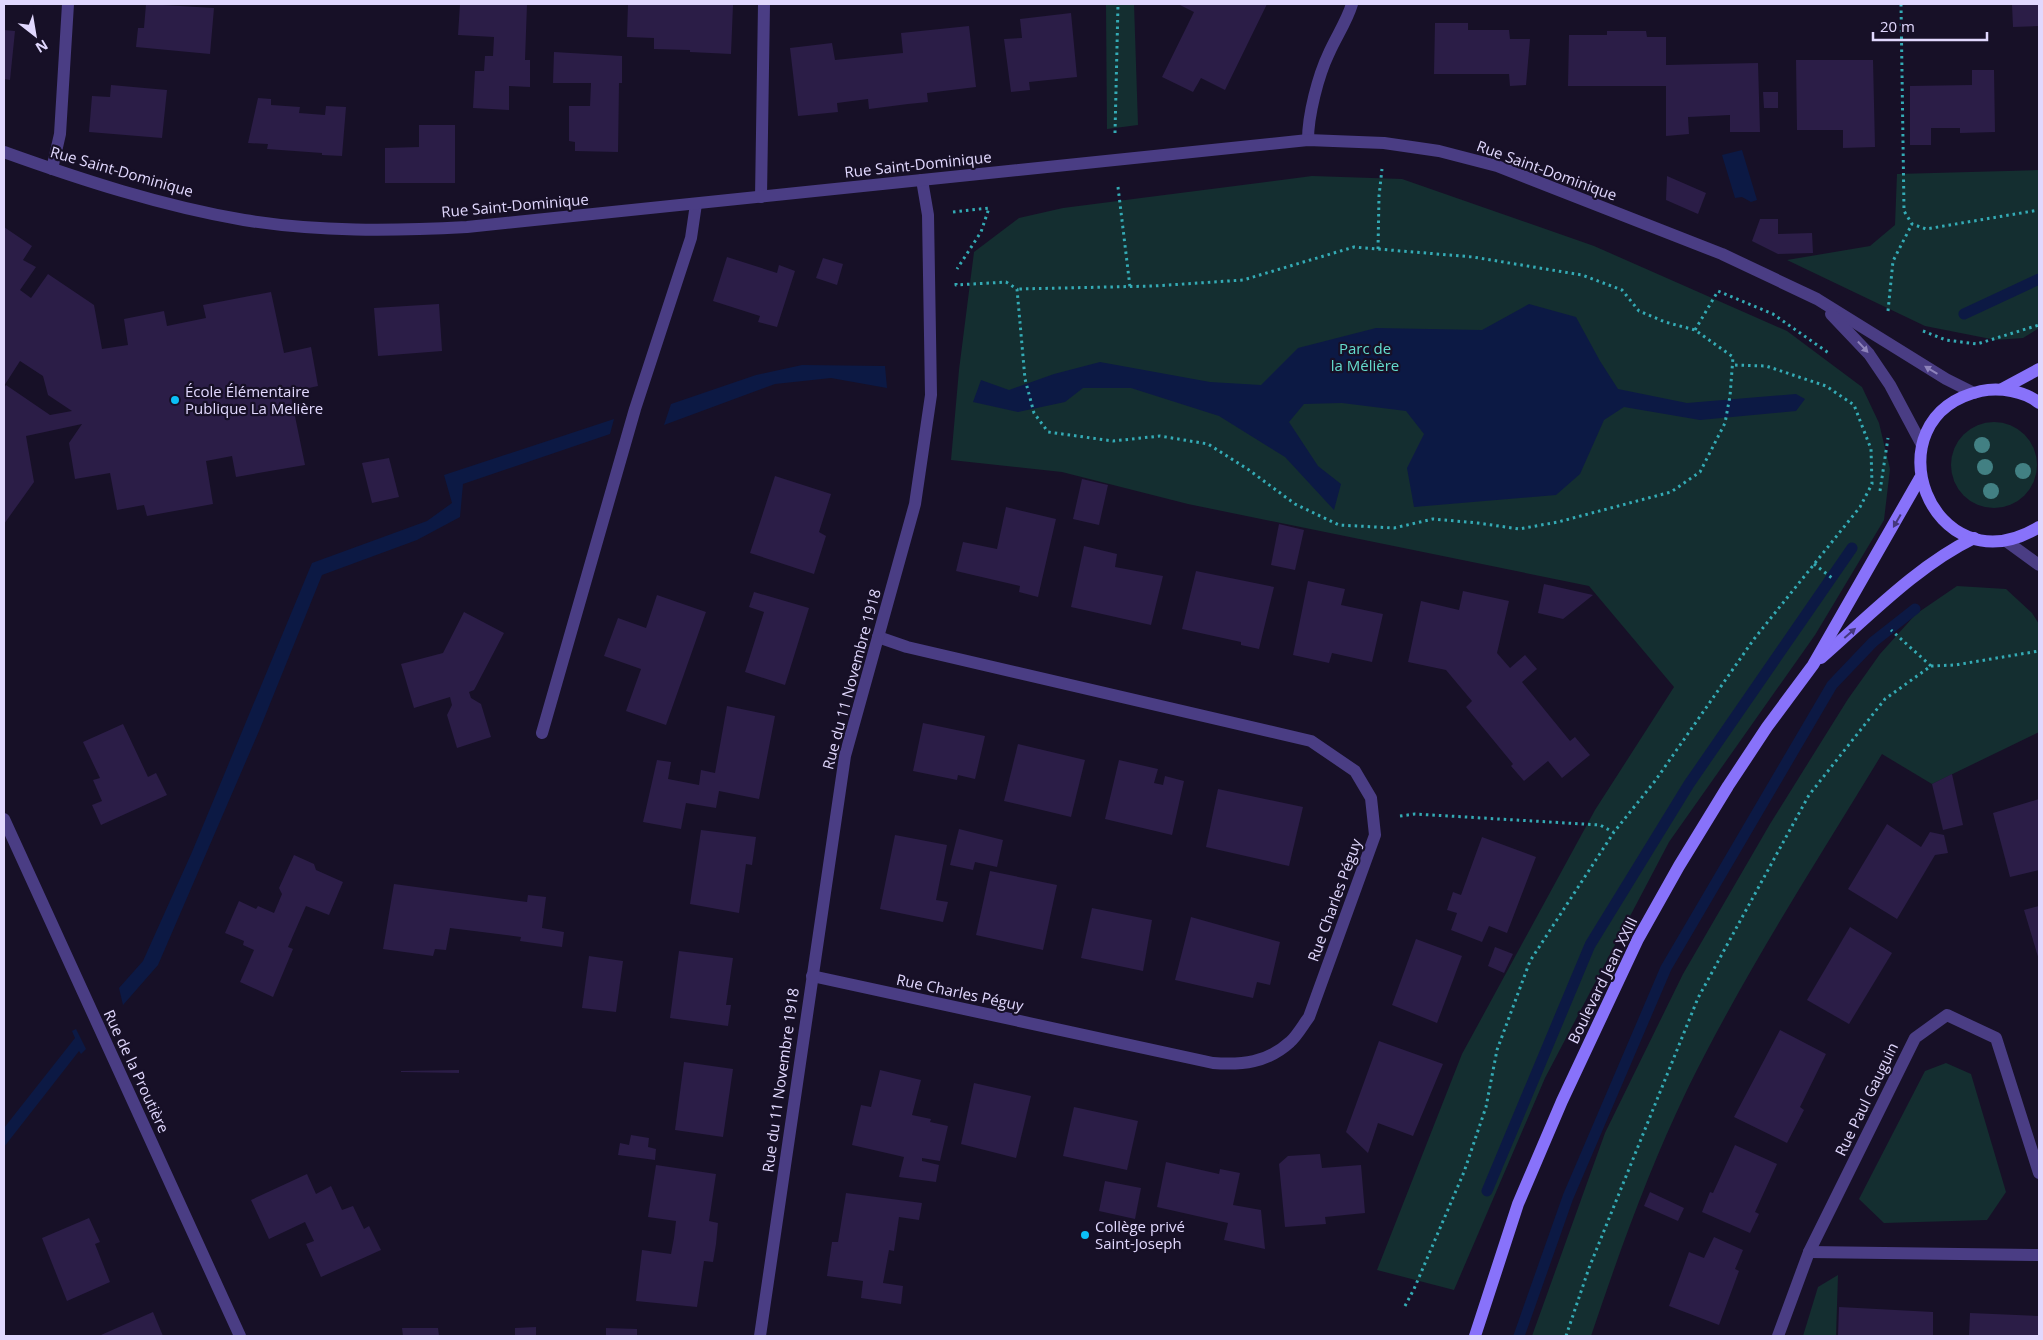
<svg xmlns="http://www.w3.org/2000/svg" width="2043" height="1340" font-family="'Open Sans',sans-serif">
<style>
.green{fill:#142e30}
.water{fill:#0c1944}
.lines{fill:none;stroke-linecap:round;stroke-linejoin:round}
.stream{stroke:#0c1944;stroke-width:11}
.building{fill:#2b1d47}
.path{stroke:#34abb5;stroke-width:3;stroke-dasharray:2.5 4;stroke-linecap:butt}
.service{stroke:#4a3d84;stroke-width:12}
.minor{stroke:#4a3d84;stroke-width:12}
.tertiary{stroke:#4a3d84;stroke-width:12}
.secondary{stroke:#8872fa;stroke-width:12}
.tree{fill:#428083}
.oneway{fill:#8e83bb}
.oneway2{fill:#44377b}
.poi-dot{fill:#0bbff6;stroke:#171027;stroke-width:2}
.labels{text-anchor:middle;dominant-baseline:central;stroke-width:4.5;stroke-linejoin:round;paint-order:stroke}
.street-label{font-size:15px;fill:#e1d8fe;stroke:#171027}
.park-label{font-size:15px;fill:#65dcce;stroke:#171027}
.poi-label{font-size:15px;fill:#e1d8fe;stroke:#171027;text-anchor:start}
</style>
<rect width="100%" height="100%" fill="#171027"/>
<g class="green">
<polygon points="1106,4 1134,4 1138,125 1107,129"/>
<polygon points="2039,170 2039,328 2023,338 1996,340 1925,326 1787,260 1870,246 1895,225 1897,174"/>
<polygon points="1312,176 1402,179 1594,246 1787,331 1862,387 1879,423 1890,469 1884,520 1815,635 1669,842 1545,1078 1454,1290 1377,1270 1462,1054 1595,810 1674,687 1589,586 1188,504 1062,472 951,460 959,370 974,252 1019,218 1063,208"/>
<circle cx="1994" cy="465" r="43"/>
<path d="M1957,586L2006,589L2032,613L2039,624V732L1932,784L1882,754C1815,864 1744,974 1687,1090C1649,1169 1619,1253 1591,1336H1532L1605,1133L1683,974L1770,824L1848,699L1880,654L1916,614Z"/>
<polygon points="1946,1063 1971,1074 2006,1192 1987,1220 1884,1223 1859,1199 1925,1071"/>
<polygon points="1838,1275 1836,1336 1803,1336 1818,1287"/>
</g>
<g class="water">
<polygon points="1742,150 1757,200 1751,202 1742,197 1735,198 1722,155"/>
<polygon points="1529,304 1576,317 1600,361 1618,389 1687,403 1796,394 1805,399 1796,411 1700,420 1624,407 1604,420 1580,474 1556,495 1414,507 1407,468 1424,434 1406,411 1342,403 1304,404 1289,422 1318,466 1341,484 1334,510 1285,457 1219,416 1131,388 1083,388 1065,402 1018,412 973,402 981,380 1009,390 1054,374 1100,362 1210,382 1261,385 1298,348 1376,328 1482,330"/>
<polygon points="802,365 885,366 887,388 831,378 775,384 664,425 671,404 756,375"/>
<polygon points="614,419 610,434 463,484 460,517 417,540 322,575 259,731 158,965 123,1005 119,988 143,961 192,852 312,563 427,521 452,503 444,475"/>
<polygon points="76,1029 86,1049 81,1054 79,1051 4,1147 4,1128 75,1038 72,1031"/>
</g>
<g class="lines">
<g class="stream">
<polyline points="1964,314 2039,279"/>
<polyline points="1487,1191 1590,945 1689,784 1852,548"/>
<polyline points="1519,1336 1568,1197 1666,968 1832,685 1873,642 1915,609"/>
</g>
</g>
<g class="building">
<polygon points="146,4 214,8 210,54 136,47 138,28 144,28"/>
<polygon points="460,4 527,4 525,60 530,60 530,87 509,86 509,110 473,108 475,71 484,71 485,56 493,56 494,37 458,35"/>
<polygon points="628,4 733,5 731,54 690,52 690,50 654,49 654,38 627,37"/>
<polygon points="1178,4 1267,4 1225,90 1201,78 1193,92 1162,77 1194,12"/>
<polygon points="2012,4 2039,4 2039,26 2013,27"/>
<polygon points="1071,13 1077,77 1029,82 1030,90 1011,92 1004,39 1022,38 1020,19"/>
<polygon points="1435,23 1468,23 1468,30 1509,30 1510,39 1530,39 1526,85 1510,86 1509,74 1434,74"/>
<polygon points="969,26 976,87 927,93 928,102 908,104 869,109 868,99 837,103 838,112 798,116 790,48 832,43 835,60 903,53 901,33"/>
<polygon points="4,30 15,31 10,80 4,79"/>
<polygon points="1607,31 1646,31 1647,37 1666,37 1666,65 1758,63 1760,132 1730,132 1730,115 1688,117 1689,134 1666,136 1666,86 1568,86 1569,35 1607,35"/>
<polygon points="554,52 622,56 622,83 619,83 618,152 575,151 575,142 569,141 569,106 590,106 591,83 553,83"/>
<polygon points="1796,60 1873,60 1875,147 1843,148 1843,130 1797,130"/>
<polygon points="1972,70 1994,70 1995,132 1960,133 1960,128 1931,128 1931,145 1910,145 1910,86 1972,85"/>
<polygon points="111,85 167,90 162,138 89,132 92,96 110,97"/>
<polygon points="1763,92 1778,92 1778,108 1764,108"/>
<polygon points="258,98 271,99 271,105 300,107 299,113 325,115 326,106 346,107 342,156 322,155 322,153 267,149 268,144 248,143"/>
<polygon points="419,125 455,125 455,183 385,183 385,148 419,147"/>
<polygon points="1667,176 1706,193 1698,214 1666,200"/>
<polygon points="1760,219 1778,219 1778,234 1812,233 1813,253 1778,254 1752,241"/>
<polygon points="4,227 32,246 23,260 36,267 20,290 31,298 48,274 94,305 102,349 128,345 124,319 164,311 167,326 206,318 203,305 271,292 284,353 311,347 318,386 290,392 305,465 236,477 232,456 206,461 213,504 147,516 144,505 117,510 110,473 75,479 69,443 82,424 26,436 34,482 4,524 4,388 6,385 50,415 72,411 48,395 43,376 20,361 4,386"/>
<polygon points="727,257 777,273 779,265 795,271 777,327 758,322 760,316 713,301"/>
<polygon points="823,258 843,264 837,285 816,278"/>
<polygon points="439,304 442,351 378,356 374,308"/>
<polygon points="389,458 399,497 372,503 362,463"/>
<polygon points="775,476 831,494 819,532 826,536 814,574 750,553"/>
<polygon points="1082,479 1108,485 1099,525 1073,519"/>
<polygon points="1006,507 1056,519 1038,597 1019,592 1020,586 956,571 963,542 997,549"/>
<polygon points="1279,524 1304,530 1295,570 1271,565"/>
<polygon points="1084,546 1117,554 1115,567 1163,576 1151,625 1071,607"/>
<polygon points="1196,571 1274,587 1259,649 1241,645 1241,642 1182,629"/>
<polygon points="1308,581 1345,589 1341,605 1383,614 1372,662 1332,653 1329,663 1293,655"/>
<polygon points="1544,584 1593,595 1563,619 1538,613"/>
<polygon points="1463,591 1509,601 1497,653 1510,668 1525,655 1537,669 1522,682 1570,741 1575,737 1590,755 1562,778 1548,761 1524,781 1511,766 1513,764 1466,707 1472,701 1446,670 1408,662 1421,601 1459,610"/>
<polygon points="754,592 809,608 785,685 745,672 764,612 749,607"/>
<polygon points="657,595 706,612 666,725 626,711 641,669 604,656 618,618 646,628"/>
<polygon points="464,612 504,633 474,690 469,692 471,698 481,704 491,737 457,748 447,715 452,705 450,697 414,708 401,664 443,653"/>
<polygon points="727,706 775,716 759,799 719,791 716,808 686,803 681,829 643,822 657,760 671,762 668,779 699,785 701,770 715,773"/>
<polygon points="923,723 985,736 975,779 958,775 957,780 913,771"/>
<polygon points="123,724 148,777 156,773 167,795 101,825 92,805 102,801 93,780 100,778 83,742"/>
<polygon points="1018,744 1085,760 1071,817 1004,801"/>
<polygon points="1119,760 1158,769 1154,783 1163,785 1165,776 1184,781 1172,835 1105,819"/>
<polygon points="1952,774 1963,825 1943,830 1932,784"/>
<polygon points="1218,789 1303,807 1289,866 1206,847"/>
<polygon points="2039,799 2039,870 2010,877 1993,813"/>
<polygon points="1887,824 1921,847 1930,832 1944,835 1948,853 1935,855 1897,919 1848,889"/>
<polygon points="959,829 1003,840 997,867 975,862 973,870 950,865"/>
<polygon points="701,830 756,837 752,865 746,864 739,913 690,904"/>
<polygon points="895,835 947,845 936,900 948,902 943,922 880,909"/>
<polygon points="1482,837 1536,857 1507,933 1489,926 1482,942 1451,930 1457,913 1447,910 1453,892 1461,895"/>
<polygon points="294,855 314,864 316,870 343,882 329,915 306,906 288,947 293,949 273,997 240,982 254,950 243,945 244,941 225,933 239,901 256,909 258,906 274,913 282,894 279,888"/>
<polygon points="990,871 1057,885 1043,950 976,935"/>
<polygon points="394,884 527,902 528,895 546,897 542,928 564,932 562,947 520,941 521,937 450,928 446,950 435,949 433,956 383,949"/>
<polygon points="2039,906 2039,960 2024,910"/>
<polygon points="1092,908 1152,920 1143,971 1081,958"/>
<polygon points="1191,917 1280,942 1270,985 1257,982 1253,998 1175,980"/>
<polygon points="1850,927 1892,953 1849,1024 1807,1000"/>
<polygon points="1416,939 1462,956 1437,1023 1392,1005"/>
<polygon points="1495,947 1513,954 1504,973 1488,966"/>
<polygon points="679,951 733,958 726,1005 731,1005 728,1026 670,1018"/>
<polygon points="589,956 623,961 616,1012 582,1008"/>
<polygon points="1780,1030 1826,1054 1800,1107 1804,1110 1787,1143 1734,1117"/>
<polygon points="1379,1041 1443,1064 1413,1136 1378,1123 1368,1153 1346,1132"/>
<polygon points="684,1062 733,1069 723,1137 675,1130"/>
<polygon points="459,1070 459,1073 401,1072 401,1071"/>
<polygon points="880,1070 921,1080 912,1115 931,1119 930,1122 948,1126 940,1161 922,1158 922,1161 939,1165 936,1182 899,1177 904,1157 852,1145 861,1105 871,1107"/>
<polygon points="974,1083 1031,1096 1016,1158 961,1144"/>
<polygon points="1074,1107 1138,1121 1127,1170 1063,1156"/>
<polygon points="631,1135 649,1138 648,1147 656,1149 655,1160 618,1155 620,1143 629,1145"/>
<polygon points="1735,1145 1777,1164 1755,1212 1759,1214 1750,1233 1702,1212 1710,1192 1713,1193"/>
<polygon points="1320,1154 1322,1168 1361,1165 1365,1213 1325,1217 1326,1224 1285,1227 1279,1164 1288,1156"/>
<polygon points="1166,1162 1219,1174 1220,1169 1240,1173 1233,1205 1261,1210 1265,1249 1224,1240 1228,1223 1157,1207"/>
<polygon points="656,1165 716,1174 709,1221 718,1223 716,1244 713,1262 704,1261 697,1307 636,1301 642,1250 671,1254 674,1238 676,1221 648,1217"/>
<polygon points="307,1174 316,1194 331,1186 342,1210 353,1206 364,1229 369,1226 381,1250 321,1277 306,1244 314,1241 305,1222 269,1239 251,1200"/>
<polygon points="1105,1181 1141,1188 1135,1219 1099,1211"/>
<polygon points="1650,1192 1684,1208 1678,1221 1644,1206"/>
<polygon points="846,1193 922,1203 919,1220 899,1217 894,1251 889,1250 883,1283 903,1286 901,1304 861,1298 863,1281 827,1276 832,1242 838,1242"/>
<polygon points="89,1218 100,1242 95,1244 110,1282 67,1301 42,1238"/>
<polygon points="1714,1237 1743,1250 1735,1269 1739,1271 1719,1325 1669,1306 1689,1252 1704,1258"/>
<polygon points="1839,1307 1933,1312 1933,1336 1838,1336"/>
<polygon points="153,1312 163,1336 102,1336 101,1335"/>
<polygon points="1970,1313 2039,1316 2039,1336 1969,1336"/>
<polygon points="536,1327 536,1336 515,1336 515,1328"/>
<polygon points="402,1328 438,1328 439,1336 403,1336"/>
<polygon points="606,1328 637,1329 637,1336 606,1336"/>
</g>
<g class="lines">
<g class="path">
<polyline points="1901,4 1904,211 1912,224 1926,229 2039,210"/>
<polyline points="1115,133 1118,4"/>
<polyline points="1118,187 1130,287"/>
<polyline points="953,212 989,208 981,232 957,269"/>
<polyline points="1378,249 1379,196 1382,169"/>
<polyline points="956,283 956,285 1006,282 1017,289 1025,379 1034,413 1048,432 1113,441 1160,436 1208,444 1249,470 1295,504 1339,525 1394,528 1433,519 1478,523 1519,529 1558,522 1671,492 1700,472 1725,423 1730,396 1733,357 1695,330 1665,322 1639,311 1622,290 1582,275 1473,257 1354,247 1243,280 1154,286 1017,289"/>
<polyline points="1888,311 1893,261 1912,224"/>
<polyline points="1695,330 1718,291 1773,314 1830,354"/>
<polyline points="1923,331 1946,340 1977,344 2039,325"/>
<polyline points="1880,491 1888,438"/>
<polyline points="1814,564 1832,578"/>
<polyline points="1931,666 1955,665 2039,651"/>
<polyline points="1400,816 1415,814 1600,825 1613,832"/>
<polyline points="1405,1306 1414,1289 1464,1172 1486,1107 1497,1050 1530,961 1614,832 1655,781 1754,639 1860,507 1872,484 1871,449 1854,405 1826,386 1766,366 1733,365"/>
<polyline points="1566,1336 1589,1268 1698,998 1809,795 1885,699 1931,666 1891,630"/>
</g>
<polyline class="service" points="542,733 635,409 691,238 696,204"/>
<g class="minor">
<path d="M1308,140C1308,115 1318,76 1329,53C1336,37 1347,21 1352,4"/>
<polyline points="52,169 60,134 68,4"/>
<polyline points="761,197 764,4"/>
<polyline points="2006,541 2039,565"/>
<path d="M812,976L1213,1063C1242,1065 1267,1063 1290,1042C1297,1036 1303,1025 1309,1017L1375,835L1371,798L1355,771L1311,741L907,647L878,637"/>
<polyline points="1809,1252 2039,1255"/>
<polyline points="760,1336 845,756 915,504 931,395 928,215 922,180"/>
<polyline points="1778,1336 1809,1252 1915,1038 1947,1015 1996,1038 2039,1173"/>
</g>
<g class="tertiary">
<path d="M4,152C82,180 162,206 244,220C318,232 393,231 467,227L1308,140L1384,143L1439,151L1497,166L1722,254L1817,299L1946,379L1974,393"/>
<polyline points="1831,314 1869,354 1890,385 1922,445"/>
<polyline points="4,819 240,1336"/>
</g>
<g class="secondary">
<polyline points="2002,389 2039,369"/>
<path d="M2039,403C2025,391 1999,387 1981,391C1866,417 1931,592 2039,527"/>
<path d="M1821,658C1868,617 1918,565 1974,538"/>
<polyline points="1475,1336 1518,1204 1562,1101 1638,939 1679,866 1728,786 1767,727 1813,665 1920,478"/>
</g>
</g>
<g class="tree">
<circle cx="1982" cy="445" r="8"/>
<circle cx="1985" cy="467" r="8"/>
<circle cx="2023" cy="471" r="8"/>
<circle cx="1991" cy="491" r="8"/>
</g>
<defs><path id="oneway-solid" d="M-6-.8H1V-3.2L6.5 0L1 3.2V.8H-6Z" transform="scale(1.25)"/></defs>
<g class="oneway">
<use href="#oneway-solid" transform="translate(1863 347) rotate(47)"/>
<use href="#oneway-solid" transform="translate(1931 370) rotate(-149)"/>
</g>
<g class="oneway2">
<use href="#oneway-solid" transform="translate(1897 521) rotate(120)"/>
<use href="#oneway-solid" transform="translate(1850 633) rotate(-41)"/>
</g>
<g class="poi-dot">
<circle cx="175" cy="400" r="5"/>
<circle cx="1085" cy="1235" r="5"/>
</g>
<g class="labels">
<g class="street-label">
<text transform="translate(918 164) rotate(-6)">Rue Saint-Dominique</text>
<text transform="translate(1547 170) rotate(20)">Rue Saint-Dominique</text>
<text transform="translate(122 171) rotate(16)">Rue Saint-Dominique</text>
<text transform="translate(515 205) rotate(-5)">Rue Saint-Dominique</text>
<text transform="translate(851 679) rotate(-75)">Rue du 11 Novembre 1918</text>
<text transform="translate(1334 900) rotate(-70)">Rue Charles Péguy</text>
<text transform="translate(1602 980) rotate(-64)">Boulevard Jean XXIII</text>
<text transform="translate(960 992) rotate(12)">Rue Charles Péguy</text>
<text transform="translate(137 1071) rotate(65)">Rue de la Proutière</text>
<text transform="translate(780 1080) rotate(-82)">Rue du 11 Novembre 1918</text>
<text transform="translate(1866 1099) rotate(-64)">Rue Paul Gauguin</text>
</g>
<g class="park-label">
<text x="1365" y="348">Parc de<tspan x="1365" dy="17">la Mélière</tspan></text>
</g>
<g class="poi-label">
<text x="185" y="391">École Élémentaire<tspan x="185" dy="17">Publique La Melière</tspan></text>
<text x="1095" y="1226">Collège privé<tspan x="1095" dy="17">Saint-Joseph</tspan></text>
</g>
</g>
<rect width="2043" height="1340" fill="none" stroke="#e1d8fe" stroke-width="10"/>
<g transform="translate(35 35) rotate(149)" stroke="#171027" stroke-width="4" paint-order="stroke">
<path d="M0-4L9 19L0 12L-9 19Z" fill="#e1d8fe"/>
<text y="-8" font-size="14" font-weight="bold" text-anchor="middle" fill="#e1d8fe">N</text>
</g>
<path d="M1873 32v8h114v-8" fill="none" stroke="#e1d8fe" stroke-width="2.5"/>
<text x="1880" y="32" font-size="15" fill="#e1d8fe" stroke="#171027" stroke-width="4" paint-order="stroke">20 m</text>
</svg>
